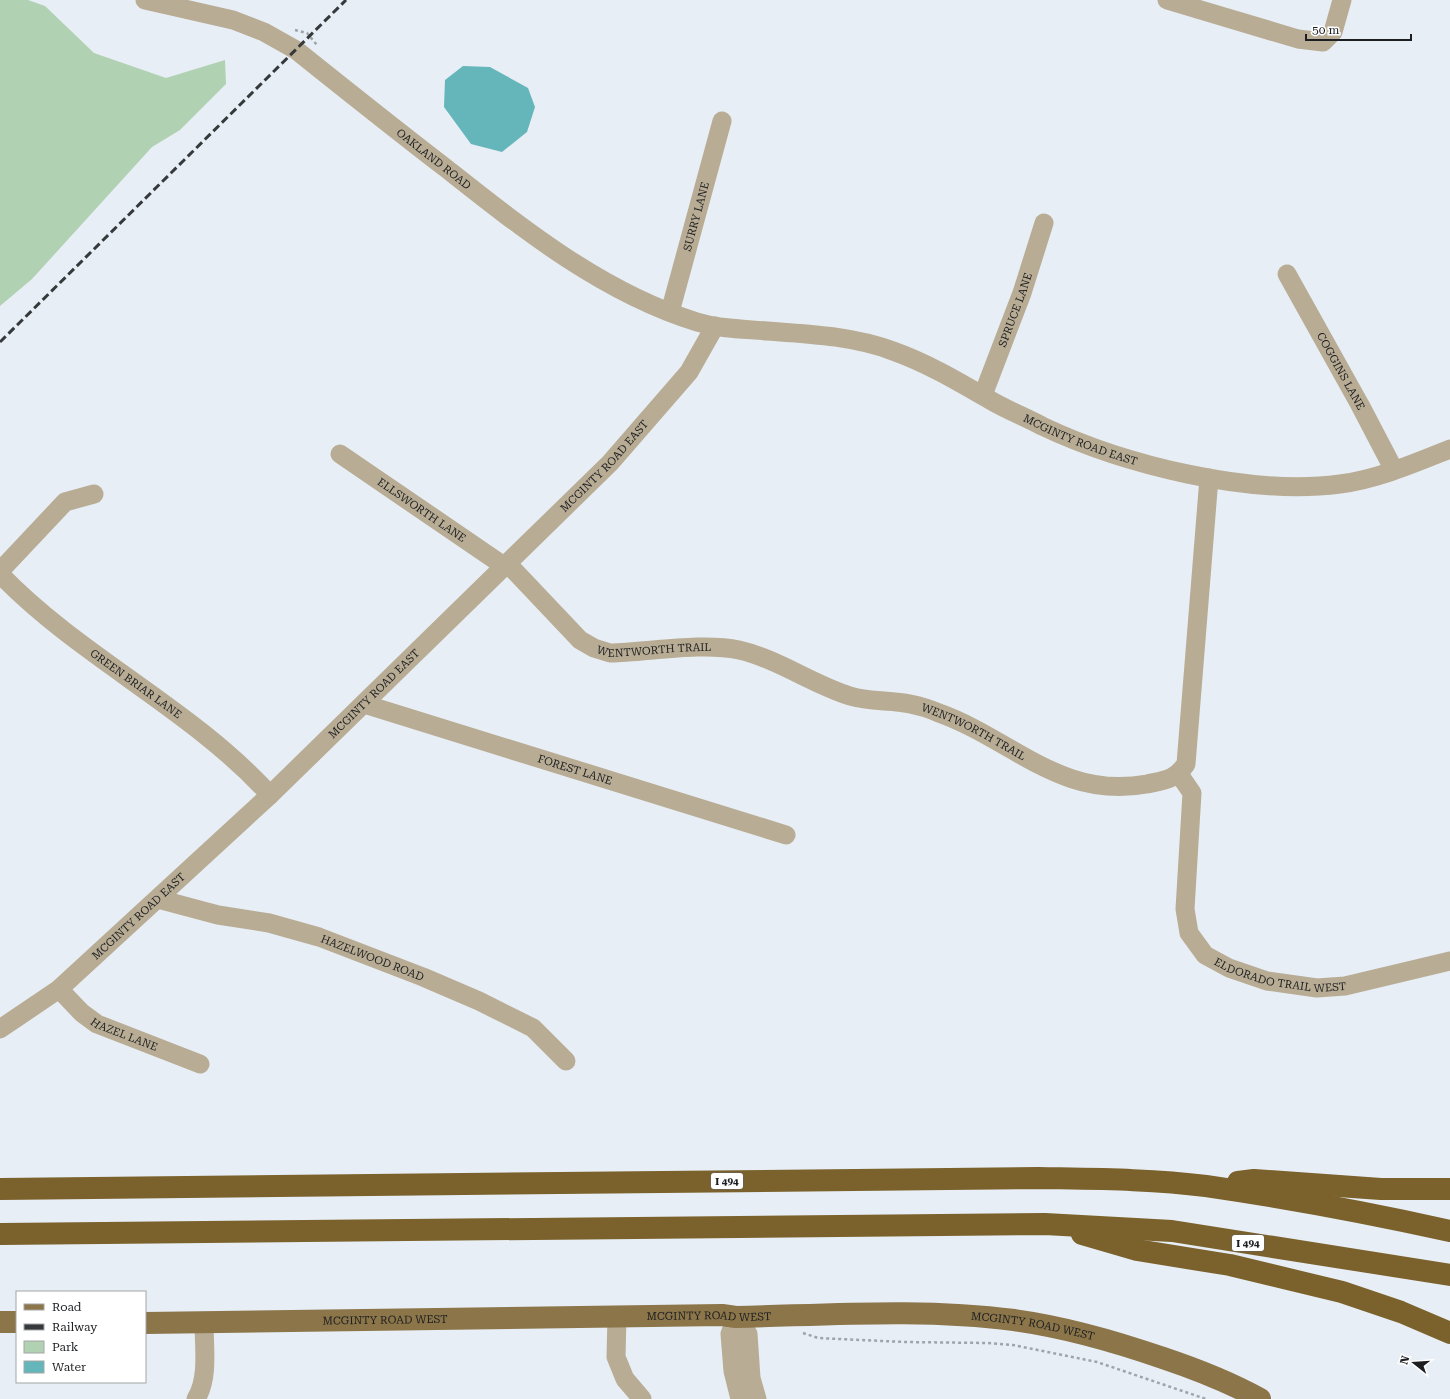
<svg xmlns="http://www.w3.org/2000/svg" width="1450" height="1399" font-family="'Roboto Serif',serif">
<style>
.green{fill:#b1d1b3}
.water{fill:#65b6ba}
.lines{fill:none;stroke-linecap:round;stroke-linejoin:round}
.path{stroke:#9fa4aa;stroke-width:2.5;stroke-dasharray:3 3;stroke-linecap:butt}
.minor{stroke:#b8ac94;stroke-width:19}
.major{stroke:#8b7549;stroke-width:22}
.highway{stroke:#7b612b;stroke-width:22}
.rail{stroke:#36393c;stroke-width:3;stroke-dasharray:8 4;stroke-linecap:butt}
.labels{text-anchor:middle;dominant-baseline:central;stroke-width:3;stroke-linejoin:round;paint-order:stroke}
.shield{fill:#fff;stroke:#606264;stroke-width:1}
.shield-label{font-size:10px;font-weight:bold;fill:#1c1e21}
.street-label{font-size:11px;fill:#1c1e21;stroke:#fff}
</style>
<rect width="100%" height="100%" fill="#e7eef5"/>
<polygon class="green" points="0,0 28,0 45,6 94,53 166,78 225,60 226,84 180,130 152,147 32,279 0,306"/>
<polygon class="water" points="463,66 490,67 528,88 535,107 527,132 502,152 471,144 444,107 445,80"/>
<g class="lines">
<g class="path">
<polyline points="295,30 307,33 317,45"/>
<polyline points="803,1333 818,1338 904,1342 988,1343 1013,1345 1097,1362 1206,1399"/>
</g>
<g class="minor">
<path id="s1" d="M145,0L233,20L264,32L296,50C346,90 396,130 447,169C523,229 603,293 697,322C720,329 743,329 767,331C809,334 853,336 893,351C927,363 959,382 990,400C1007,410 1025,417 1042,426C1124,465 1250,496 1340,484C1378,479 1415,463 1450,449"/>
<polyline points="1167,0 1298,39 1323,42 1333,32 1342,0"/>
<path id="s2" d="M1287,274L1360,405L1394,470"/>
<path id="s3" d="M670,312L722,121"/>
<path id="s4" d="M983,395L1022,293L1044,223"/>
<path id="s5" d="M340,454L504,566"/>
<path id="s6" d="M507,563L580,640L594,648L610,653C649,652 702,642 739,650C778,659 812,684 850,696C870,702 890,700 910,704C920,706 930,709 939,713C1012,739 1061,800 1147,784C1165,780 1175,780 1186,764L1209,478"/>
<polyline points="0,571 65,502 94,494"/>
<path id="s7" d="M0,574C81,658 191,708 270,795"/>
<path id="s8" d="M364,704L786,835"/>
<path id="s9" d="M1179,774L1192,793L1185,909L1189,933L1205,955L1229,968L1267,981L1317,988L1345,986L1450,961"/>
<path id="s10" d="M158,899L218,915L269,923L319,937L423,977L479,1001L533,1028L566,1061"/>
<path id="s11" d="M59,989L82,1013L97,1024L200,1064"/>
<path id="s12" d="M0,1029L59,989L270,795L610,463L689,372L715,326"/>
<polyline points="617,1317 616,1357 625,1379 642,1399"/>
<path d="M196,1399C209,1378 204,1347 204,1324"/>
<polyline points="740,1399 733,1371 730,1334 736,1317 748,1334 751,1378 757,1399"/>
</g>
<g class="major">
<polyline points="0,1322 17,1322"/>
<path id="s13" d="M145,1323L722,1315L736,1317C828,1315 922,1308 1014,1320C1065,1327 1114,1341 1163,1358C1196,1369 1229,1382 1260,1399"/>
</g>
<g class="highway">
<polyline points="1238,1182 1254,1180 1381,1189 1450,1189"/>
<path d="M0,1189L1039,1178C1095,1179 1151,1179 1206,1186C1288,1198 1369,1213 1450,1231"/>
<polyline points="0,1234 1045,1224 1172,1231 1450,1275"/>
<polyline points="1082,1234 1137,1250 1230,1265 1342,1292 1401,1312 1450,1333"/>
</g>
<polyline class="rail" points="0,342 346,0"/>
</g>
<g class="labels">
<g class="shield">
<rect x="711" y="1173" width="32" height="16" rx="3"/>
<rect x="1232" y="1235" width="32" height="16" rx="3"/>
</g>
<g class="shield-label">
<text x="727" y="1181">I 494</text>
<text x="1248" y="1243">I 494</text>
</g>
<g class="street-label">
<text stroke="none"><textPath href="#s1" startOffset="336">OAKLAND ROAD</textPath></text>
<text stroke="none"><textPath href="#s3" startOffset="99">SURRY LANE</textPath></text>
<text stroke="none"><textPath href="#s4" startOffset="91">SPRUCE LANE</textPath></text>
<text stroke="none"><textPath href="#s2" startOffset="111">COGGINS LANE</textPath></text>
<text stroke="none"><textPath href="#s1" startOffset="1054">MCGINTY ROAD EAST</textPath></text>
<text stroke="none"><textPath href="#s12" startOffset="827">MCGINTY ROAD EAST</textPath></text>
<text stroke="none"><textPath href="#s5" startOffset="99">ELLSWORTH LANE</textPath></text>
<text stroke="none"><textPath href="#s6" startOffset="183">WENTWORTH TRAIL</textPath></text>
<text stroke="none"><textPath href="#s7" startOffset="175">GREEN BRIAR LANE</textPath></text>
<text stroke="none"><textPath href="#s12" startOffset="503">MCGINTY ROAD EAST</textPath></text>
<text stroke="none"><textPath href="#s6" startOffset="519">WENTWORTH TRAIL</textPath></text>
<text stroke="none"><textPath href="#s8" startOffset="221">FOREST LANE</textPath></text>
<text stroke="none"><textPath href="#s12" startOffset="179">MCGINTY ROAD EAST</textPath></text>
<text stroke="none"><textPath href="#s10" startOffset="223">HAZELWOOD ROAD</textPath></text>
<text stroke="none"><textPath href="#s9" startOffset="270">ELDORADO TRAIL WEST</textPath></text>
<text stroke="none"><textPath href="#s11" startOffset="81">HAZEL LANE</textPath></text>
<text stroke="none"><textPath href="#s13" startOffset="564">MCGINTY ROAD WEST</textPath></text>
<text stroke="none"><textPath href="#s13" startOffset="240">MCGINTY ROAD WEST</textPath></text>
<text stroke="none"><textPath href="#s13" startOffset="889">MCGINTY ROAD WEST</textPath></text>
</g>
</g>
<rect x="16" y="1291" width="130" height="92" fill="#ffffff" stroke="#a4a5a6"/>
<rect x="24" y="1304" width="20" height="6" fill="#8b7549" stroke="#a4a5a6"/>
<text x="52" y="1311" font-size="12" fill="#1c1e21">Road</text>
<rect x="24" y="1324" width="20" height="6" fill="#36393c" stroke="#a4a5a6"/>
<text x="52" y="1331" font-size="12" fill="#1c1e21">Railway</text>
<rect x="24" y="1341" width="20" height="12" fill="#b1d1b3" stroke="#a4a5a6"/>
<text x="52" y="1351" font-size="12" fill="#1c1e21">Park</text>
<rect x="24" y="1361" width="20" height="12" fill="#65b6ba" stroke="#a4a5a6"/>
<text x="52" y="1371" font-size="12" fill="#1c1e21">Water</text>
<g transform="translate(1414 1363) rotate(287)" stroke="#ffffff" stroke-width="3" paint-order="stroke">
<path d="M0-3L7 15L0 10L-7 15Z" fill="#1c1e21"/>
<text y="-6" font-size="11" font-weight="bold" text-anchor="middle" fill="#1c1e21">N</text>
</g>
<path d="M1306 34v6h105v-6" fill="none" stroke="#1c1e21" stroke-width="2"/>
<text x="1312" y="34" font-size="12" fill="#1c1e21" stroke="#ffffff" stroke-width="3" paint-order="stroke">50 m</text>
</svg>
